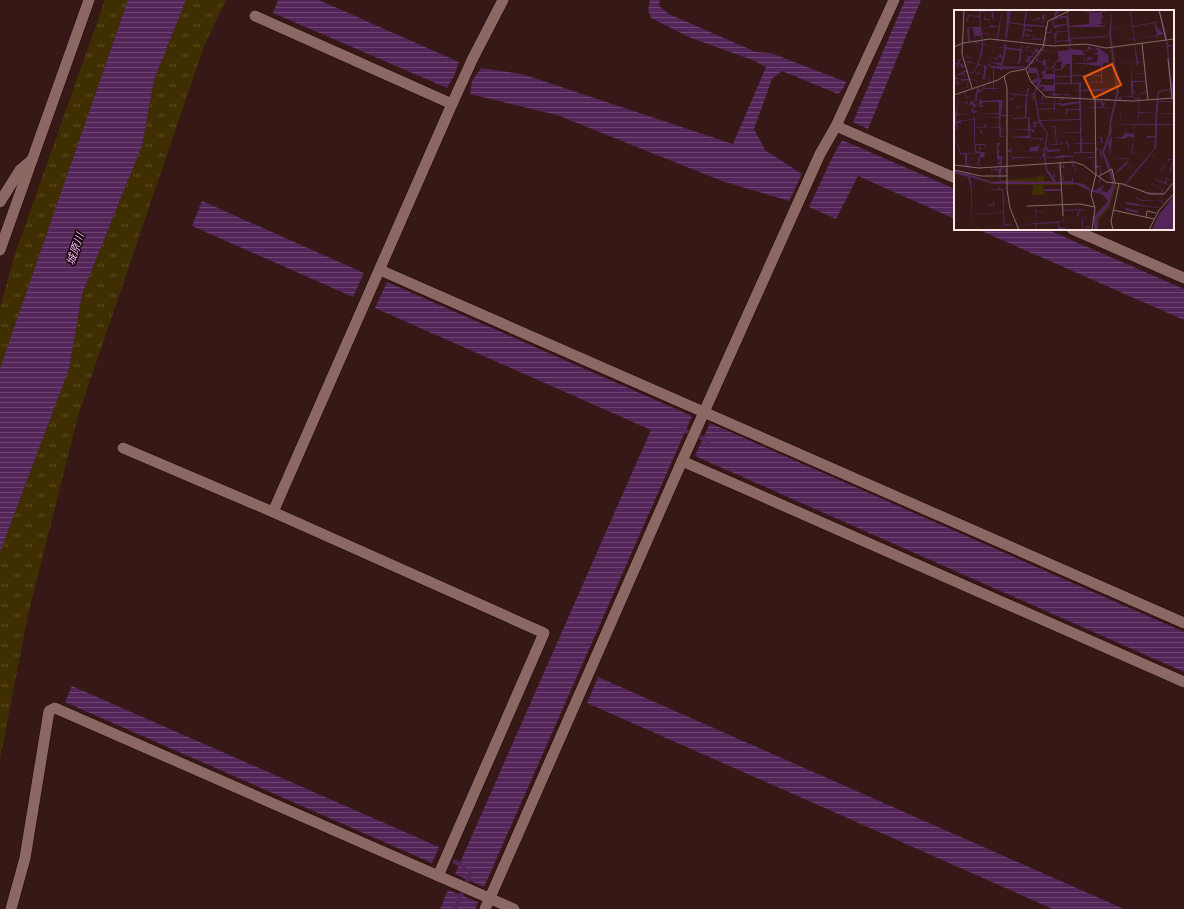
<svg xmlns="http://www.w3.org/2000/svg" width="1184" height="909" font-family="Inter,'Noto Sans JP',sans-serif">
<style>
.grass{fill:url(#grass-tufts)}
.water{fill:url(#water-rules)}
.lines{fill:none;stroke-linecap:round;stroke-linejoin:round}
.stream{stroke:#542558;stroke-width:4.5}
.minor-casing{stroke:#1c0303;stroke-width:12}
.minor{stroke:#8c6864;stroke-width:11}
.labels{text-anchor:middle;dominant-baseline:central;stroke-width:3;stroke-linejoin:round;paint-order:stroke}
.water-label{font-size:11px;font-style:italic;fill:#f8b0fe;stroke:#150807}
.inset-river{fill:none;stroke:#542558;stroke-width:2}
.inset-road{fill:none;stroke:#856b68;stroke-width:1}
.view{fill:#e8590c;fill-opacity:0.15;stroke:#e8590c;stroke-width:2}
.inset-edge{fill:none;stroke:#fbe6e3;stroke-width:2}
</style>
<defs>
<pattern id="grass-tufts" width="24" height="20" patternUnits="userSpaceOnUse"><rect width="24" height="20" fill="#3f2f00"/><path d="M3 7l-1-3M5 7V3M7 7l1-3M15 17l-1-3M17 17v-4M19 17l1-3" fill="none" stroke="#5c4d25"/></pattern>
<pattern id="water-rules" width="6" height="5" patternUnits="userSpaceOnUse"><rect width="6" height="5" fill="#542558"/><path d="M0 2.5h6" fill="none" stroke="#6e4570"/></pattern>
</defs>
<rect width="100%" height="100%" fill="#361916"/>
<g class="grass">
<polygon points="105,0 128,0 0,368 0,308 15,254"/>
<polygon points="186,0 226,0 204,46 78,416 28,615 0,759 0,552 69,369 82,294 142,146 154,80"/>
</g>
<g class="water">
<polygon points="128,0 186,0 154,80 142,146 82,294 69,369 0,552 0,368"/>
<polygon points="278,0 319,0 459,62 454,76 447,88 273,13"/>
<polygon points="650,0 660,0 659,6 669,14 756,52 771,53 846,82 843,89 838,94 782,71 772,79 754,129 765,150 802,174 789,201 722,181 557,115 470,94 472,81 481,68 522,74 733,144 766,67 755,61 691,38 651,18 648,10"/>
<polygon points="905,0 921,0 868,129 853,122"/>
<polygon points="842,140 955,189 955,219 858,176 836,219 809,207 831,160"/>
<polygon points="202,201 364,273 353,297 192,226"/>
<polygon points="977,229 1046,229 1184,289 1184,320"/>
<polygon points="387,282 692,416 484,887 455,874 651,430 375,308"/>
<polygon points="710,423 1184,632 1184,672 695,456"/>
<polygon points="598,677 1124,909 1053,909 587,703"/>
<polygon points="72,686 439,847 432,863 65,702"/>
<polygon points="448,890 478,902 475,909 440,909"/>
</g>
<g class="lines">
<g class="stream">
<polyline points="681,429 709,441"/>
<polyline points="455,862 464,866"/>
<polyline points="455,909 470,874"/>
</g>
<g class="minor-casing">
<g id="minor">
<polyline points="255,16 452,104"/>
<polyline points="836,126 955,178"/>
<polyline points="0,202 20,170 32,160"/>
<polyline points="1072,229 1184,278"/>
<polyline points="0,250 89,0"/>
<polyline points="380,270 1184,623"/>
<polyline points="123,448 273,512 544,633 438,876"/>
<polyline points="682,461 1184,682"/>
<polyline points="273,512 452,104 473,58 503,0"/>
<polyline points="11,909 25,858 49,711 55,708 514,909"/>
<polyline points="485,909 682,461 820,154 836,126 894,0"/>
</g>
</g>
<use href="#minor" class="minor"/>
</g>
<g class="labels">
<g class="water-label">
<text transform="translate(75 249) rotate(-71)">城原川</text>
</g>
</g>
<g transform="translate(954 10)">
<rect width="220" height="220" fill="#361916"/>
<path d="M156,13L163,81L161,97L156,110L155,124L152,131L154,123L156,110L162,87L155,27ZM150,140L158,160L162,176L164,177H162L164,178L161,179L156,197L159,199L155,198L145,210V215L154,218L145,215L144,220L143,209L155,195L160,178L158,159ZM91,155L92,161L99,170V172H41L34,170L28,168L40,171L78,168L83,171L81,167L90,166V171H98L93,162ZM16,167L25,169L39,174L56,173L122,174L126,175L137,182L123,175H89L91,185H77L80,175L37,174Z" fill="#3f2f00"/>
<path d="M26,0L39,1L40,9H46L48,0L45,24L51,25L53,13L48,11L53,12V0L71,3L73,0L72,9L82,10V8L85,7L86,12L89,11L88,5H91L90,11L87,13L83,8L82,11L72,9L71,14L93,16L92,22H96L97,18L98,23H92V28L100,27L92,29L91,35V17L71,16V19L78,20V22L71,20L70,24L76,25V27L70,25L69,29H79V24L80,28L87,29L88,22V30L69,29V33L68,27L54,25L51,31L52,25L45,24L35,53L37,56L69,57L74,46H79L77,41L68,40L66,53L50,51L48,56L36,52L48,53V48L44,47V50L38,47L43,48L46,44L49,47L50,38L42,37H50L51,31L52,37L66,39L69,34L68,40H72L73,36L78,37L73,38V40L79,41L78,43L81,42L80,37L86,41L80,43V45L78,48L74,47L77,49L75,52L81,51L85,44L91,36L89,40L102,42L88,41L83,50L89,52L90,49L101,53L91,50L93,58L96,60L105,48L102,37L104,41L115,40V35L117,39L127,40H133L134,36L141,40L143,37L154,45L155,52L157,53H150L148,56V72L155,73H127V80L161,78L149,80V82H152V83L147,82L146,80L147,88L146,81H127V92L147,91V89L150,94L151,90L154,89L156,91H151V94L148,97L158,98H127V110L155,109L127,110L128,122L154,121L127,122L128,133H147V128H143L148,127L149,133L128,134V142H142L139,143V147H147L146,144V140H142L141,138L145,136L142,138L147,140L149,151L147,147L139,148L140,155L147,156V169L143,179L150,175L147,181L153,182L157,178L158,171L148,142L155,124L156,110L163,81L155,22L158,0L157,25L165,81L157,114L158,121L150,142L159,164L160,178L155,195L143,209L144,220H140V207L154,191L148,184L138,182L122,174H39L16,167L18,179L17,220V179L14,167L0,163V161L14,164V157L11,156V144H6L0,125L7,143H21L20,126L5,125L20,126V120H5H20V117L12,116L20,117V110L7,111V114L3,112L4,119L0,120L3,118L0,112L4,91L1,85L5,91V93L13,92L10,82L12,81L14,70L7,71V69H14L13,62L9,63L11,65V68L9,64L1,66L6,69H2L3,72L6,71L3,74L9,73L3,75L0,66L12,60V57H7L6,53L4,55L6,57L1,58L4,56L1,53H4V50L8,48L5,52L12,57L14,62L15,69L27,72L30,63L23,64L21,63H24V62L25,60V63H30V56L24,55L20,63L14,62H20L21,59L16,58L21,59L23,54L10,52L16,51V48H9L13,47V42L17,38L13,42L14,47H19L16,48V52L23,54L25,50L28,34L21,33L17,38L21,31L28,34L27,26H21V30L19,18L9,17H26L25,7L15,6L14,11H10L13,10L14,5L25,6V1H14V5V1H10ZM37,1L39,10L42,9L40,13L42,9H46L42,32L34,55L39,58V66H35L31,65L33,56L24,54L28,45L36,47L28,45L29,35L40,36L29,34L28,24L43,25L28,23L27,18L45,17L36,15L35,9H31L30,2ZM57,1L71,3L70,14L55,12ZM26,2H30V10H35L36,17L27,18ZM55,13L70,15L68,27L53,25ZM52,39L66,41L64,53L50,51ZM134,39L144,40L143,43H141L140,45L144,44L143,52L134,53L135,49L138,50H141H138V47L134,48L138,43L133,48L134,53H118V45H130L128,40L131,41L130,45L131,50H128L131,51V40L135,41ZM71,51L78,54L82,51L89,53V57L91,54L92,60L87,62L90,67L86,66L89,67L86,70L83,58L70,57ZM108,51L107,59H100V64H91L93,59H99L103,52ZM118,53L147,56V65H118ZM112,54H116V66H101V60H108ZM40,58L46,59V61L49,59L48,66L49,59L74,58V63H83L84,70L83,68L77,71L79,74L84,71L80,83L76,84L79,85V87L73,85L76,77L73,79L72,85L54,83L60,85V88H57L54,90L60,89V93V90L64,91L60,90L61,85L72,86L71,97L63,96L62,100L65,97H71V107L59,108V102V105H53L59,106V113V109L74,108V119L53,120H74L75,126L53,127L86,129V135L77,138V136L72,135L76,136V141L60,142H58L57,136L56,134L57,142L54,139L53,142H57L58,146L54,147H58L59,154V148H62L63,154L62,148H70V150V148L86,147L87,151V147H90L92,161L100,172L46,171L48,159L51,158V162H53L51,158L47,157L48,153H52H48V147H45L52,146H45V142H52H45L44,135H46V127H52L47,126V120L52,119H47L46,112L47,106H53V105H47L49,90L27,91L26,87L25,96L28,97L25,98L31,96L26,95L29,92H45V103H25L45,104V107L34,108H45V117H34L45,118L46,133H43V150H41L47,149L43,155L46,154L47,157L44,160L41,158L40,161L37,158L38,171L37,161L44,160L46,171L38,172L14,164L15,154H24L25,158L26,147L31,148L30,144L33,143L22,141V135H25L26,141L28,138H26V135H31V138H33L31,134H21V128H33H21V117L26,118V122L29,124L26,118L33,117L32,113L30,117H21V109L33,108L21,109L20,103L24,102L15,98L12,88L17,86L12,87L11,83L13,78L17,76L13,77L15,70H23L22,74L24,71L29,74L30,77L25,81V76L23,80H19H23L21,86L22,90L17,91L15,96L18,94L20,98L23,96L18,91H23V83L26,82L31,77V79H47L40,78ZM30,66H36L35,69V71H38H36V66H39V78H32L27,72L29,69L32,70ZM118,66H147V72L118,73ZM101,67H116V73H101ZM88,69H100V75H87L85,76L84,78L90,76L89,81H86L88,83L89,81H100V84L95,83L100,86L109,84L113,86L115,84V85L119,87L115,84H101V74H125V80L119,81H125V92H118V89H121L119,87L118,89V92L107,94L106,89L109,90L112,89L113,87L112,89L106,88V93H101L100,87V93H88L90,86L88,84V93L84,94L100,93V98L84,99L81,83ZM80,83L84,108H80H84L85,112H79L80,119L77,120L75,108H79L72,107L73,97H81H73V86H78L79,89L80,90ZM127,92H147L148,97L127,98ZM4,93H12L19,103L3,104ZM101,93L108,96L125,93V99H112V103L108,105L101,104ZM100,99L101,104L108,105L113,104L114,100H125L126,109L86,110L84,100ZM20,103V109L2,111L3,105ZM126,110V122L102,123V116L93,117H101V122H99L101,123L102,128L99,129H102V134L93,135H108L109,132L114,131L111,134H114V139L106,140L114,139H115V134H126V142H120V146L109,145L95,148L94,145L93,148H108L109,151V147H120L121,143H127L128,166H120L122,163V159L119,152L118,156H120L122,163L118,168H114V164H111L110,165L109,167L110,169L106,167V157L111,158L109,153V156L94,157H105L106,167H101L100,162L99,167H107L110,171V165L114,164V168H118V171L103,172L93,159L91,142L94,123L86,111ZM85,113L93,123L90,140L84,141L87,129L92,128H77L75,120L80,123V118H83L84,123L83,118H88H80L83,115L79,114ZM102,123H126V133L115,134L112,131L106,133L108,135L103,134ZM90,141L88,147H58V142ZM26,143L25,148L22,149L18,148H13L24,149V153L13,155V144ZM127,143H139L138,147L128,148H139V156L142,157L138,159L146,157V169L143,180H137L130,174L119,172V166H128ZM104,0L105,2L102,5L105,9L106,6H113L114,0L115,16L135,14V2H130L127,1H122L120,0L137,1V4L140,0L141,3L151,1L152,2H148V7L152,8V11V8H147L148,14H143L150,16L152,12L151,17H115L116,28L153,26V24L154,23L153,27L117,29V35L114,31L102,32V36L100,23L114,21L113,15L100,18L98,9H101L100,3ZM112,7L113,14L100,15V10ZM103,21L114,22V30L102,31ZM176,0L177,4L200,0L177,4L179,16L207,11L201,13L204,19L209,18L205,20L210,24L203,26L204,30L202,26L181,29V34L180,29L168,30L180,28L178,16L164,18H159L178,16L176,4L163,5L176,4ZM200,13L203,25L181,29L179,17ZM205,0H206L212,23L220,22L212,23L214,35H220L214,37L215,48H220L215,49L218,72H220V150L217,159L220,161L216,160L213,168L220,171L213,169L212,173L217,176L211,174L208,184H195L183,180L188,181L191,178L193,180L191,178L189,182L207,183L208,179L197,174L200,171L198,174L209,179L211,174L201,170L206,163L190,153L183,161L194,169L183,161L176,170L181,174L176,170L171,175L179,181L182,187L188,190L205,191L207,185L206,190L210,193L211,192L213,189L220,183L210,194L206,191H188L182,188L186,195L204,197L206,198L186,196L179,181L173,177L168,175L161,178L167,175H170L182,160L173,154L165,161L175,169L165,161L160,164L175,149L156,148V154V141L152,140H156L154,134L157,127H168L171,123V120L160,121H159L171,120L172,123L180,124V115H159L184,114V103H167V109H160H167L166,103H162H184L185,96L164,97L185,96V90L178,87H167L168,91H165V87L178,86L177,76L166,77L177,76V64L165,65L177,64V53L163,54L182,52L177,53L178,71H191V64H180L191,63L189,52L184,53L183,57L181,40L163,42L181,40V35L182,40L188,38L182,40L184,52H190L193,83L186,84L185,102L201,103H185L184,114H201L202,96L192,95L202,96L204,81L217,79L212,30ZM179,72H191L192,78L181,79L192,78V82L186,83L185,88L179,87V83H182L179,81ZM218,80L219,91H204L205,82ZM204,92H220V103H204ZM203,103L220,104V114H203ZM181,115H201V126H193V123V128L201,127L200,139L182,160L173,153L178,142L189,150L178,141L179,138H186H179L180,127H191H180ZM203,115H220L219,126H203H219V138H202ZM174,126L180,128L178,137L159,139L178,137L176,148H156L158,127L171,129ZM202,138H219V149H204L197,143ZM197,144L204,149H214V152L209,157L206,163L214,152L215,150H219L213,168L208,166L212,168L211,173L202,169L206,163L190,153ZM46,175V179H53H49L50,190H54L50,191V203H58H50L51,214L64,215L36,216V220L35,216L19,217L50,215L49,203L18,204L29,203V198V203H40V197V203L49,202V191H40V197L39,195L36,196L34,195L33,194L39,195V191H33H49L48,180H31L45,179ZM220,186L219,220H198L204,206ZM109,195L110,200L126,199L130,200L131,195L129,206L136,208L129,207V217L136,216L135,218L129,217L128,220V211L130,201L126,200L124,206L123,207H122L125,200L109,201L110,211H116L105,212V217L114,218L104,220V213L82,214L83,219H92L104,218L82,220L81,214L65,215L82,213L81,196L82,201H93L82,202V213L109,211Z" fill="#542558" fill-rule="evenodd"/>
<path class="inset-river" d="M14,18L15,31M92,137L94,141L106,140M90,180H107M172,193L185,195M171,199L184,202"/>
<path class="inset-road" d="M10,0L8,44L18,78M205,0L212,30M188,33L194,90M0,37L9,33L36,29L99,36L132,34L152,38L220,29M214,49L218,88M72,60L77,72L92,87L178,91L220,88M50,66L53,78V180L56,198L65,220M0,85L44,70L56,62L72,59L89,37L94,11L117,0M141,88L142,164M106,152L109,206M0,155L25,158L120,152L129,155L152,172L169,174L196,184H210L220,172M0,160L27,166H53M145,166L158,159L161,173M73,196L126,194L141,197M159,200L200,209M192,207L193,201L202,203M138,220L141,198L137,185L142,164M159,220L157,211L165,174M195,220L205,200L220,184"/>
<path class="view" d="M158,54L167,75L140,88L130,67Z"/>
<rect width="220" height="220" class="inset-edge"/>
</g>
</svg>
